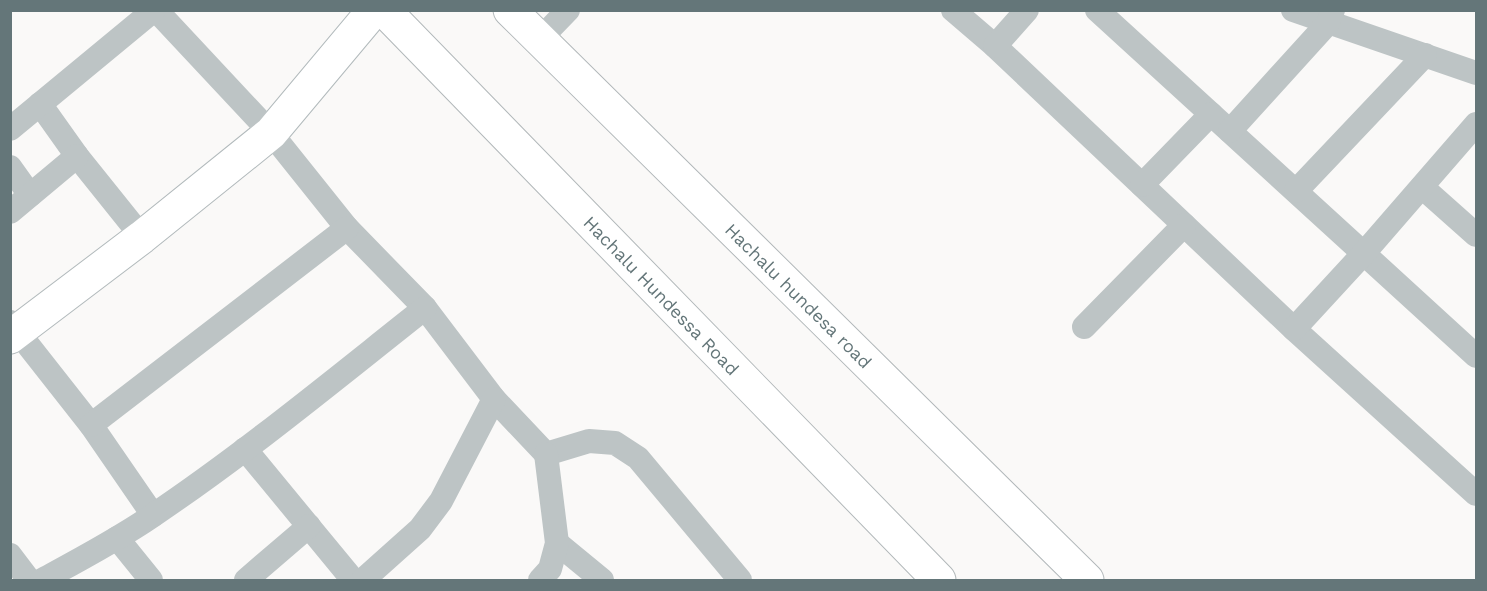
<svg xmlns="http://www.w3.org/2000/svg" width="1487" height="591" font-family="'Work Sans',sans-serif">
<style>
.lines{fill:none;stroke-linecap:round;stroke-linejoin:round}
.secondary-casing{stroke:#b2babc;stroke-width:35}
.primary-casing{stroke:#b2b8ba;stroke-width:35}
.street{stroke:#bdc4c5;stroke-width:24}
.secondary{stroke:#fff;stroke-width:33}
.primary{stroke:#fff;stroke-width:33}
.labels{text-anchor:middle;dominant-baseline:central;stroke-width:6;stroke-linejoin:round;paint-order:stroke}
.street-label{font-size:18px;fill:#647679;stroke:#fff}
</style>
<rect width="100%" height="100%" fill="#faf9f8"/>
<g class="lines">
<g class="secondary-casing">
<polyline id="secondary" points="10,337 142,237 271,133 374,10"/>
</g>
<g class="primary-casing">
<g id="primary">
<path id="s1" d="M384,10L939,580"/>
<path id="s2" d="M510,10L1087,580"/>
</g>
</g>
<g class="street">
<polyline points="156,10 271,133 347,228 425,308 494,399 546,454 589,441 615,443 638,458 740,580"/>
<polyline points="953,10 995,46 1294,329 1476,494"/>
<polyline points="1097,10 1476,356"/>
<polyline points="1293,10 1476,73"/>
<polyline points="539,40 568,10"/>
<polyline points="995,46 1027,10"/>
<polyline points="40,104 77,156 142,237"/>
<polyline points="10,129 154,10"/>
<polyline points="1230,131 1328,23 1333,10"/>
<polyline points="10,167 30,195"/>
<polyline points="1142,185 1211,114"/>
<polyline points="1422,187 1476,235"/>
<polyline points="1296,191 1425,55"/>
<polyline points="10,212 77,156"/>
<polyline points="10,322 91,425 153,515"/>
<polyline points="1084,327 1184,225"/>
<polyline points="1294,329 1364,253 1476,124"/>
<polyline points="91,425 347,228"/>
<polyline points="245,449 353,580"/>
<polyline points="117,538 151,580"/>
<polyline points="557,543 602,580"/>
<polyline points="10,555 29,580"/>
<path d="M42,580C79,560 117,540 152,516C247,452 335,379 425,308"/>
<polyline points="246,580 309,526"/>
<polyline points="363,580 420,529 441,501 494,399"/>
<polyline points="540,580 550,569 557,543 546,454"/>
</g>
<use href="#secondary" class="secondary"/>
<use href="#primary" class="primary"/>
</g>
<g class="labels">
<g class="street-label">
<text stroke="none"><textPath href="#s2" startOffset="406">Hachalu hundesa road</textPath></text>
<text stroke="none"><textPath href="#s1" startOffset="398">Hachalu Hundessa Road</textPath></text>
</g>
</g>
<rect width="1487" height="591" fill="none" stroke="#647679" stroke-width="24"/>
</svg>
